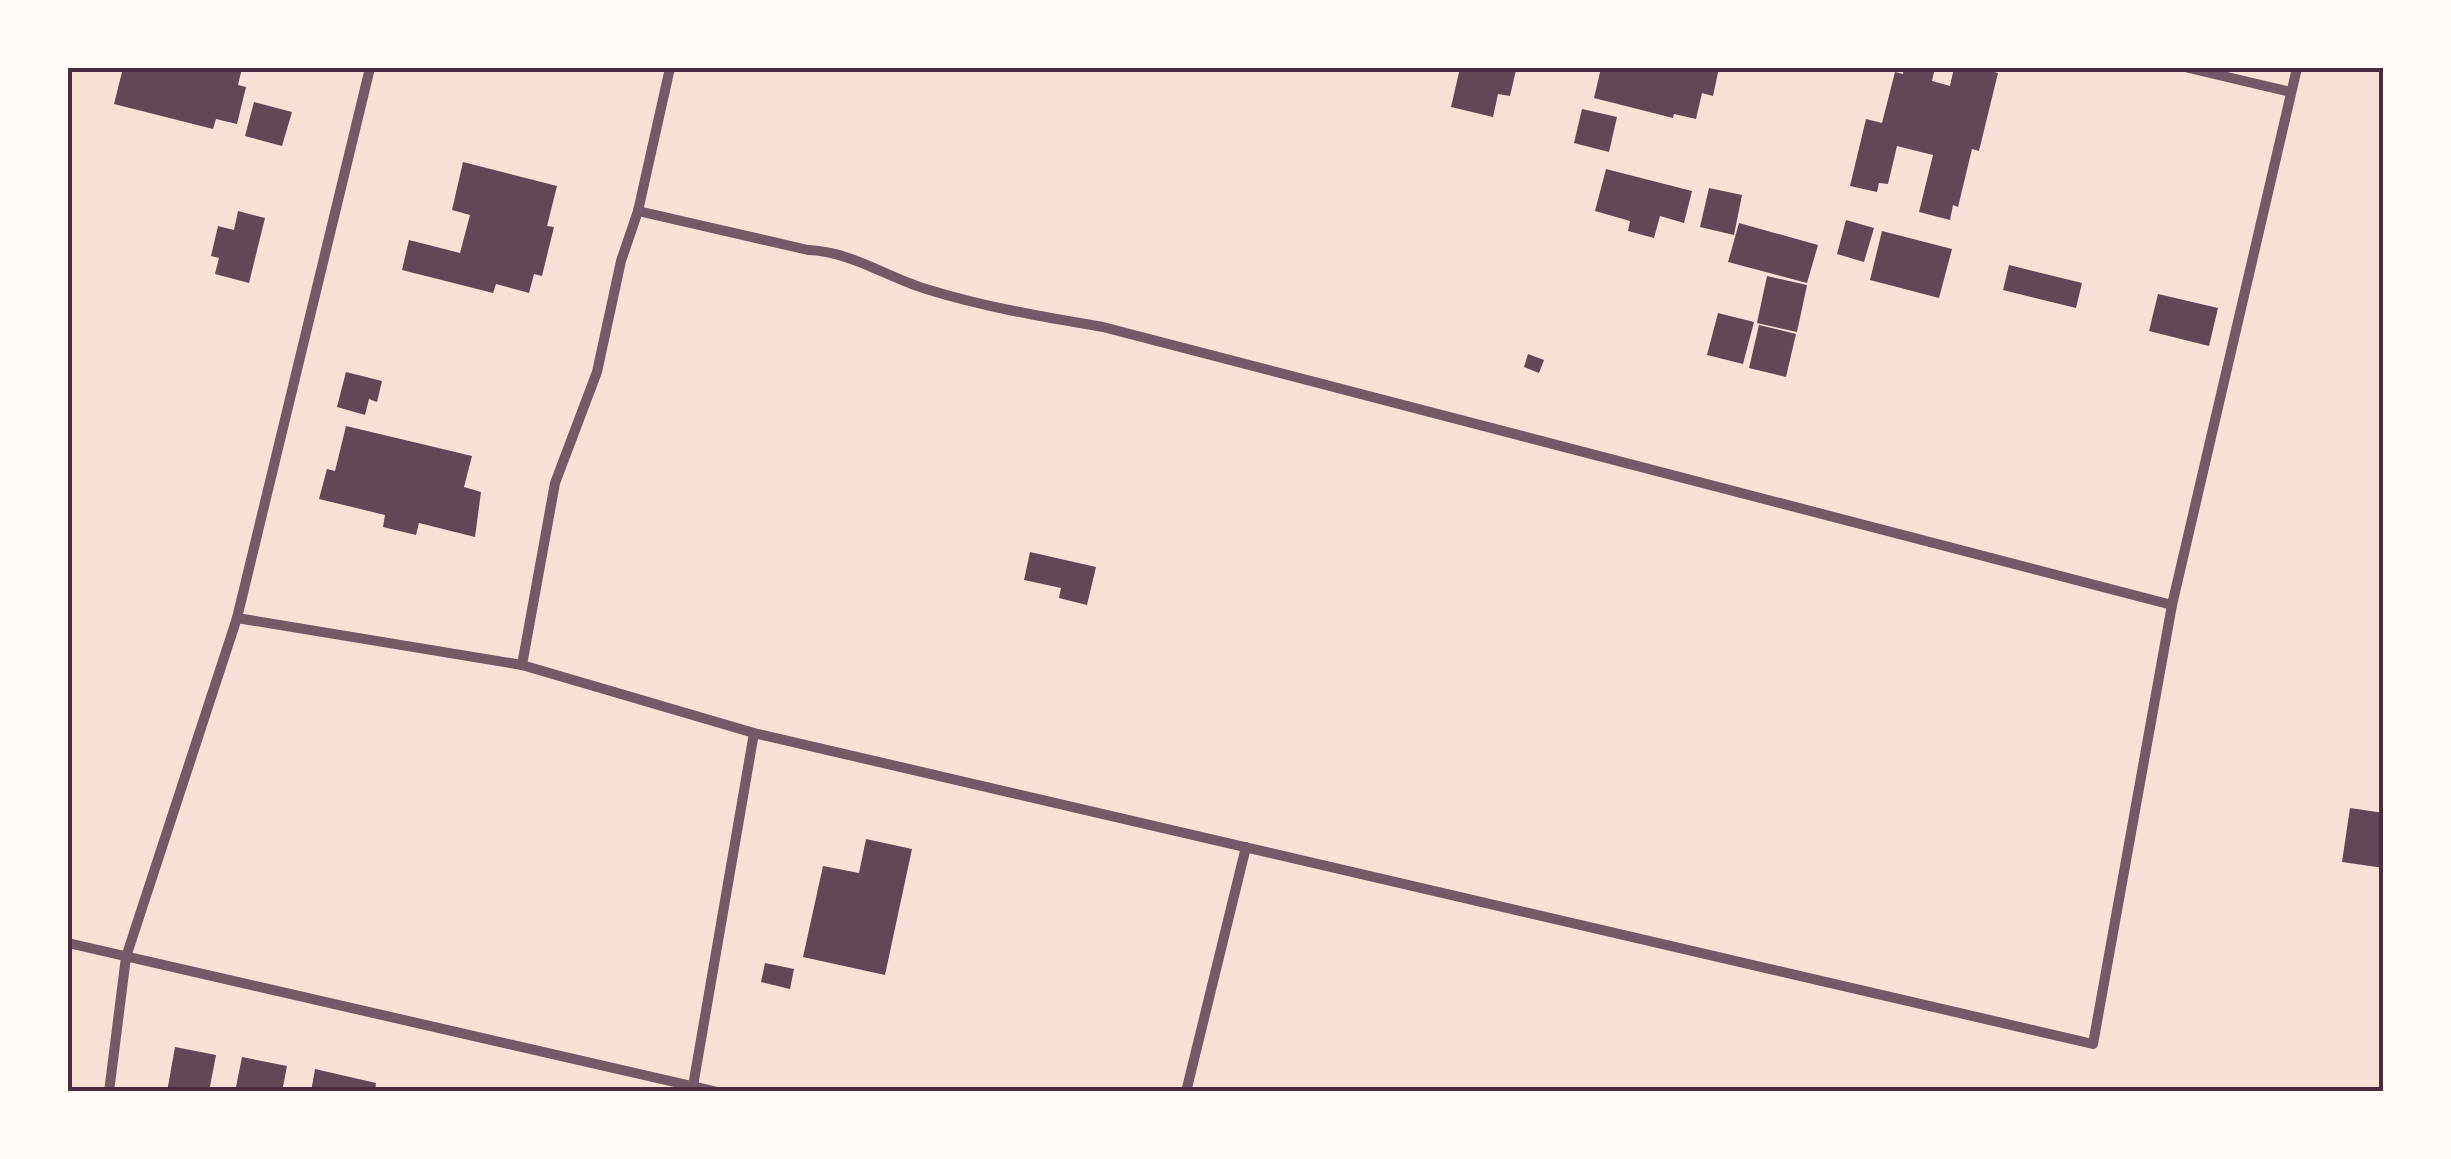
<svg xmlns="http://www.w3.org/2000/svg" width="2451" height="1159" font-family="'Exo 2',sans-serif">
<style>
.building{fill:#644757}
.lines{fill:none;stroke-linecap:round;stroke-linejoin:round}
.minor{stroke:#755966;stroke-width:10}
.neatline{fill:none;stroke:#4a2c40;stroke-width:4}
</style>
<rect width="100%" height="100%" fill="#f7e1d7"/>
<g class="building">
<polygon points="123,68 242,68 238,85 246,87 237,124 216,119 213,129 114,104"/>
<polygon points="1460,68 1516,70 1510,96 1498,94 1493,117 1451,107"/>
<polygon points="1601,68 1638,72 1639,68 1719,68 1713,96 1702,93 1696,119 1674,114 1673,118 1594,98"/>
<polygon points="1904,68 1935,68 1932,81 1950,86 1954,68 1978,68 1998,73 1979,151 1972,149 1958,207 1953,205 1950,220 1919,212 1933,155 1897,146 1888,184 1879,183 1877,192 1850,186 1866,119 1882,123 1895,72 1903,74"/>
<polygon points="254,102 292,112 282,146 245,136"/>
<polygon points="1582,109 1617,117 1609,152 1574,143"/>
<polygon points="463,162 557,186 547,226 554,227 542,276 534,274 529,293 496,284 493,293 402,270 409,240 460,253 470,215 452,210"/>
<polygon points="1606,169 1692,191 1684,223 1660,216 1654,238 1628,231 1630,221 1595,211"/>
<polygon points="1709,188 1742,195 1734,235 1700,227"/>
<polygon points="238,211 265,218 249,283 215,274 219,258 211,256 218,226 234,230"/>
<polygon points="1846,220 1874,228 1864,262 1837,254"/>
<polygon points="1739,223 1818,245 1807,283 1728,262"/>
<polygon points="1882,231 1952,249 1939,298 1870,280"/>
<polygon points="2009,265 2082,283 2076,308 2003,290"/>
<polygon points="1767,276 1807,285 1797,332 1757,323"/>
<polygon points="2158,294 2218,308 2209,346 2149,331"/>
<polygon points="1718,313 1754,322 1743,364 1707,355"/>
<polygon points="1759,325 1796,334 1786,377 1749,368"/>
<polygon points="1528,354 1544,360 1539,373 1524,367"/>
<polygon points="346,372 382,381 377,402 369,399 365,415 337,407"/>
<polygon points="346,426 472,456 464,487 481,492 475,537 419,523 416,535 383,527 385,515 319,499 327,469 335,471"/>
<polygon points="1030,552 1096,567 1087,605 1059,598 1061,588 1024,580"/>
<polygon points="2350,808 2384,813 2384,868 2342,862"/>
<polygon points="866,839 912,849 885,975 803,957 823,866 859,873"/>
<polygon points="765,963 794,969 790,989 761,982"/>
<polygon points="175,1047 216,1055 209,1092 167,1092"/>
<polygon points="242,1057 287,1066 282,1092 235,1092"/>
<polygon points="315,1069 376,1083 375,1092 311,1092"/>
</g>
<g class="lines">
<g class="minor">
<polyline points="670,68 638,211 621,261 597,372 555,483 522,665 754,733"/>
<polyline points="2189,68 2291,92"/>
<path d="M638,211L808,250C849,251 887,277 926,289C984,307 1043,317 1103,327L2172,605L2297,68"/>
<polyline points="237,618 522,665"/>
<polyline points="68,943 718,1092"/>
<polyline points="693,1086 754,733 2093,1044 2172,605"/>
<polyline points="109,1092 126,957 237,618 370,68"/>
<polyline points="1186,1092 1246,847"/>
</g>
</g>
<rect width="2451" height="1159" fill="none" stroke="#fffaf5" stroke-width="140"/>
<rect x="70" y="70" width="2311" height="1019" class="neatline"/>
</svg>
